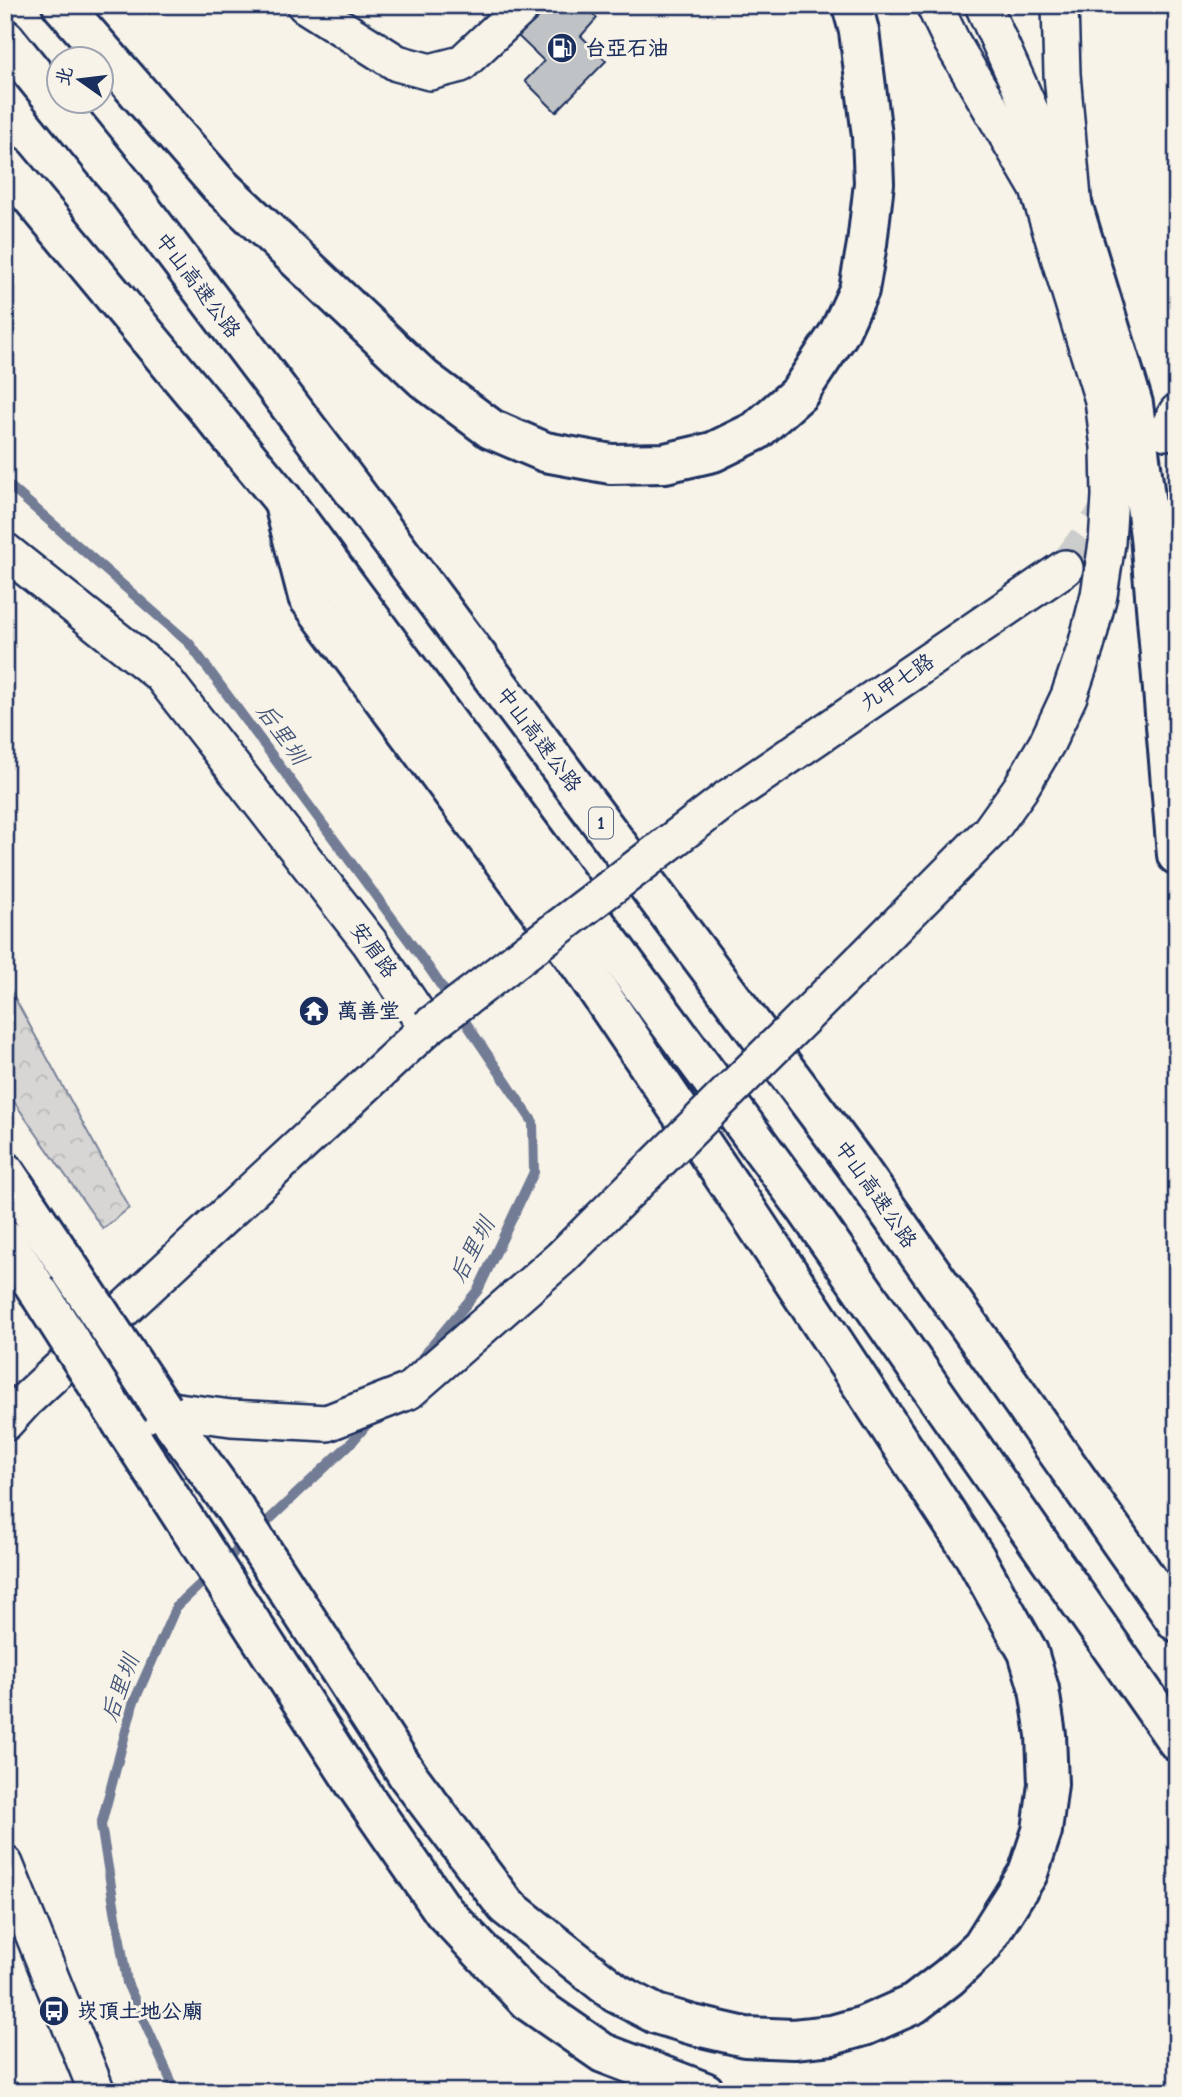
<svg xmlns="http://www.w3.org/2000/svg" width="1182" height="2097" font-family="'Comic Neue','LXGW WenKai TC',sans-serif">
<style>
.forest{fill:url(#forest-crowns);stroke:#798299;stroke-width:2}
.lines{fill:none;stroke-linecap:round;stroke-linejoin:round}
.stream{stroke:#727c95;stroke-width:10}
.building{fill:#c0c3c5;stroke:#1b2f5e;stroke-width:2}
.minor-tunnel{stroke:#cbcccc;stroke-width:35;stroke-dasharray:35 18;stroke-linecap:butt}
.minor-casing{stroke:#1b2f5e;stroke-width:40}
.highway-casing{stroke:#1b2f5e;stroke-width:44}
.minor{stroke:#f7f3e8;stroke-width:35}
.highway{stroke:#f7f3e8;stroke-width:38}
.minor-bridge-casing{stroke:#1b2f5e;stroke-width:40;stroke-linecap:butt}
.highway-bridge-casing{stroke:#1b2f5e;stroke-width:44;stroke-linecap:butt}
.minor-bridge{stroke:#f7f3e8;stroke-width:35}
.highway-bridge{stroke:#f7f3e8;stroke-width:38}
.labels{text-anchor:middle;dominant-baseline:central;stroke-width:6;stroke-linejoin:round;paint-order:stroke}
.shield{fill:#f7f3e8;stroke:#5d6a87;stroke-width:2}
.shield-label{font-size:19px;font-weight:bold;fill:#1b2f5e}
.poi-label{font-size:21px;font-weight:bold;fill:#1b2f5e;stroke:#f7f3e8;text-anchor:start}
.street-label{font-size:21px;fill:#1b2f5e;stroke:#f7f3e8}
.water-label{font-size:23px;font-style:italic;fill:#465679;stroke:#f7f3e8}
</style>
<defs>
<pattern id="forest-crowns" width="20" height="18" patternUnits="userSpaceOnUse" patternTransform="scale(1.75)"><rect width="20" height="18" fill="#d7d6d4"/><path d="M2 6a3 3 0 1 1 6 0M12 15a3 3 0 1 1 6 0" fill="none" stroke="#b8b8b8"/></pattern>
</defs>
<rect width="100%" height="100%" fill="#f7f3e8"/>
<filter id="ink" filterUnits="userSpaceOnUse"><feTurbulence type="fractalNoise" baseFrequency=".0143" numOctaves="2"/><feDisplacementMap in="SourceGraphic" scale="14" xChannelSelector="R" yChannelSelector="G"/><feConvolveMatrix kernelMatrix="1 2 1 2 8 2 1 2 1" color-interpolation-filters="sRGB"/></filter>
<g filter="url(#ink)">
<polygon class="forest" points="5,980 129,1208 103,1229 5,1089"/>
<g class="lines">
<g class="stream">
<polyline points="5,482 189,643 429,968 533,1122 534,1172 478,1290 417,1364"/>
<polyline points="176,2092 127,1983 101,1825 133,1704 176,1607 352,1442 373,1417"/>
</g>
</g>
<polygon class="building" points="532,5 584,5 597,18 581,36 606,61 556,112 525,81 544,61 518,36 540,14"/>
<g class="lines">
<polyline class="minor-tunnel" points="1065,568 1119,495"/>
<g class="minor-casing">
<g id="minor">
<polyline points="305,5 397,63 430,72 461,64 524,5"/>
<polyline points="983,5 1061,179"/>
<polyline points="1060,5 1062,74 1076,232"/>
<polyline points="1166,432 1177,412"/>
<polyline points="5,551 161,675 370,943 427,1028 26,1400 5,1423"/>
<polyline points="729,797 1065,568"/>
<polyline points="862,960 990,831 1020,789 1047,743 1069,696 1086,646 1099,595 1107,543 1110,496 1109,447 1103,400 1038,189 952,42 934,5"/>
<polyline points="122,1423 163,1409 231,1418 327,1423 409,1391 561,1258"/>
<polyline points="5,1864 97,2092"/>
</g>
</g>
<g class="highway-casing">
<g id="highway">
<polyline points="62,5 219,185 424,379 491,429 545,452 611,464 665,463 713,452 756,431 799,393 839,333 859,290 867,244 874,183 872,136 859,31 852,5"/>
<polyline points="5,39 121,182 333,463 854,1162 1177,1622"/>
<polyline points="5,165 283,500 805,1207 1177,1741"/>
<polyline points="1072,204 1133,404 1150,536 1177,855"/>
<polyline points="5,1172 68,1266"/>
<polyline points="5,1239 40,1294"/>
<polyline points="163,1409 235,1509 409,1777 506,1906 616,1993 656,2014 693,2025 745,2037 793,2039 832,2035 864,2026 914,2004 949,1977 982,1946 1028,1873 1042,1831 1048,1784 1046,1735 1039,1689 1028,1652 975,1557 754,1221 582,967 308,597 283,500"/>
<polyline points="122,1423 356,1785 444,1912 528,2001 603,2053 705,2092"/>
</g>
</g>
<use href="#minor" class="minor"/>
<use href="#highway" class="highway"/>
<g class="minor-bridge-casing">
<g id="minor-bridge">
<polyline points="427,1028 729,797"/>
<polyline points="561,1258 862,960"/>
</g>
</g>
<g class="highway-bridge-casing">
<g id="highway-bridge">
<polyline points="68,1266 163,1409"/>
<polyline points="40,1294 122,1423"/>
</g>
</g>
<use href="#minor-bridge" class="minor-bridge"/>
<use href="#highway-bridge" class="highway-bridge"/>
</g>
</g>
<defs>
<g id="fuel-disc" transform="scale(1.575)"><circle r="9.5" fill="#1b2f5e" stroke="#f7f3e8"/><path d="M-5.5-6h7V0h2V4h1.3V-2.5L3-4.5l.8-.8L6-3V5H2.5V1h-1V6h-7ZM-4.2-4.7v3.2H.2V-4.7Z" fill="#fff"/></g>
<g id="temple-disc" transform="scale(1.575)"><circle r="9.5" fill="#1b2f5e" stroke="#f7f3e8"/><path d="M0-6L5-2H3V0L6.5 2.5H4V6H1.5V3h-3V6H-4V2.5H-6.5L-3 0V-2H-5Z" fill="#fff"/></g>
<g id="bus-disc" transform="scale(1.575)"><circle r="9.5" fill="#1b2f5e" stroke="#f7f3e8"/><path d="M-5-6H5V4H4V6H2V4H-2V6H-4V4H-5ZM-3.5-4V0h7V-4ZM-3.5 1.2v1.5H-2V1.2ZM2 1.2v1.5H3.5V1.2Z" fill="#fff"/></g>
</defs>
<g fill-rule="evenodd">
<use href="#fuel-disc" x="562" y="48"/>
<use href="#temple-disc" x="314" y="1011"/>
<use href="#bus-disc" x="54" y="2011"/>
</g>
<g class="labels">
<rect class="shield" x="589" y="807.5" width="24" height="31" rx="5"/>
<g class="shield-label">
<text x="601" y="823">1</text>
</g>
<g class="poi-label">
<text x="585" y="48">台亞石油</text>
<text x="337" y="1011">萬善堂</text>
<text x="77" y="2011">崁頂土地公廟</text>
</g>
<g class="street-label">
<text transform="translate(198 285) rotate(53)">中山高速公路</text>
<text transform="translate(897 682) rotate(-34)">九甲七路</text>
<text transform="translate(539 739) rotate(53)">中山高速公路</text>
<text transform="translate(374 950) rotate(54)">安眉路</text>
<text transform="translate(876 1194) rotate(55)">中山高速公路</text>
</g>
<g class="water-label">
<text transform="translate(282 734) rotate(54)">后里圳</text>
<text transform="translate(472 1250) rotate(-62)">后里圳</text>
<text transform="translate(120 1688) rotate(-70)">后里圳</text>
</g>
</g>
<rect width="1182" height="2097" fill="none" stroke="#f7f3e8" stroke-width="28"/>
<rect x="14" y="14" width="1154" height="2069" fill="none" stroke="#1b2f5e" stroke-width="2.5" filter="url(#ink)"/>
<g transform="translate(80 80) rotate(284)"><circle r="33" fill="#f7f3e8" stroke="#9fa5b1" stroke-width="2"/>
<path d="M0-5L12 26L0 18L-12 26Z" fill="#1b2f5e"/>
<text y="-10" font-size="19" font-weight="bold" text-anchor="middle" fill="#1b2f5e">北</text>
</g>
</svg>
